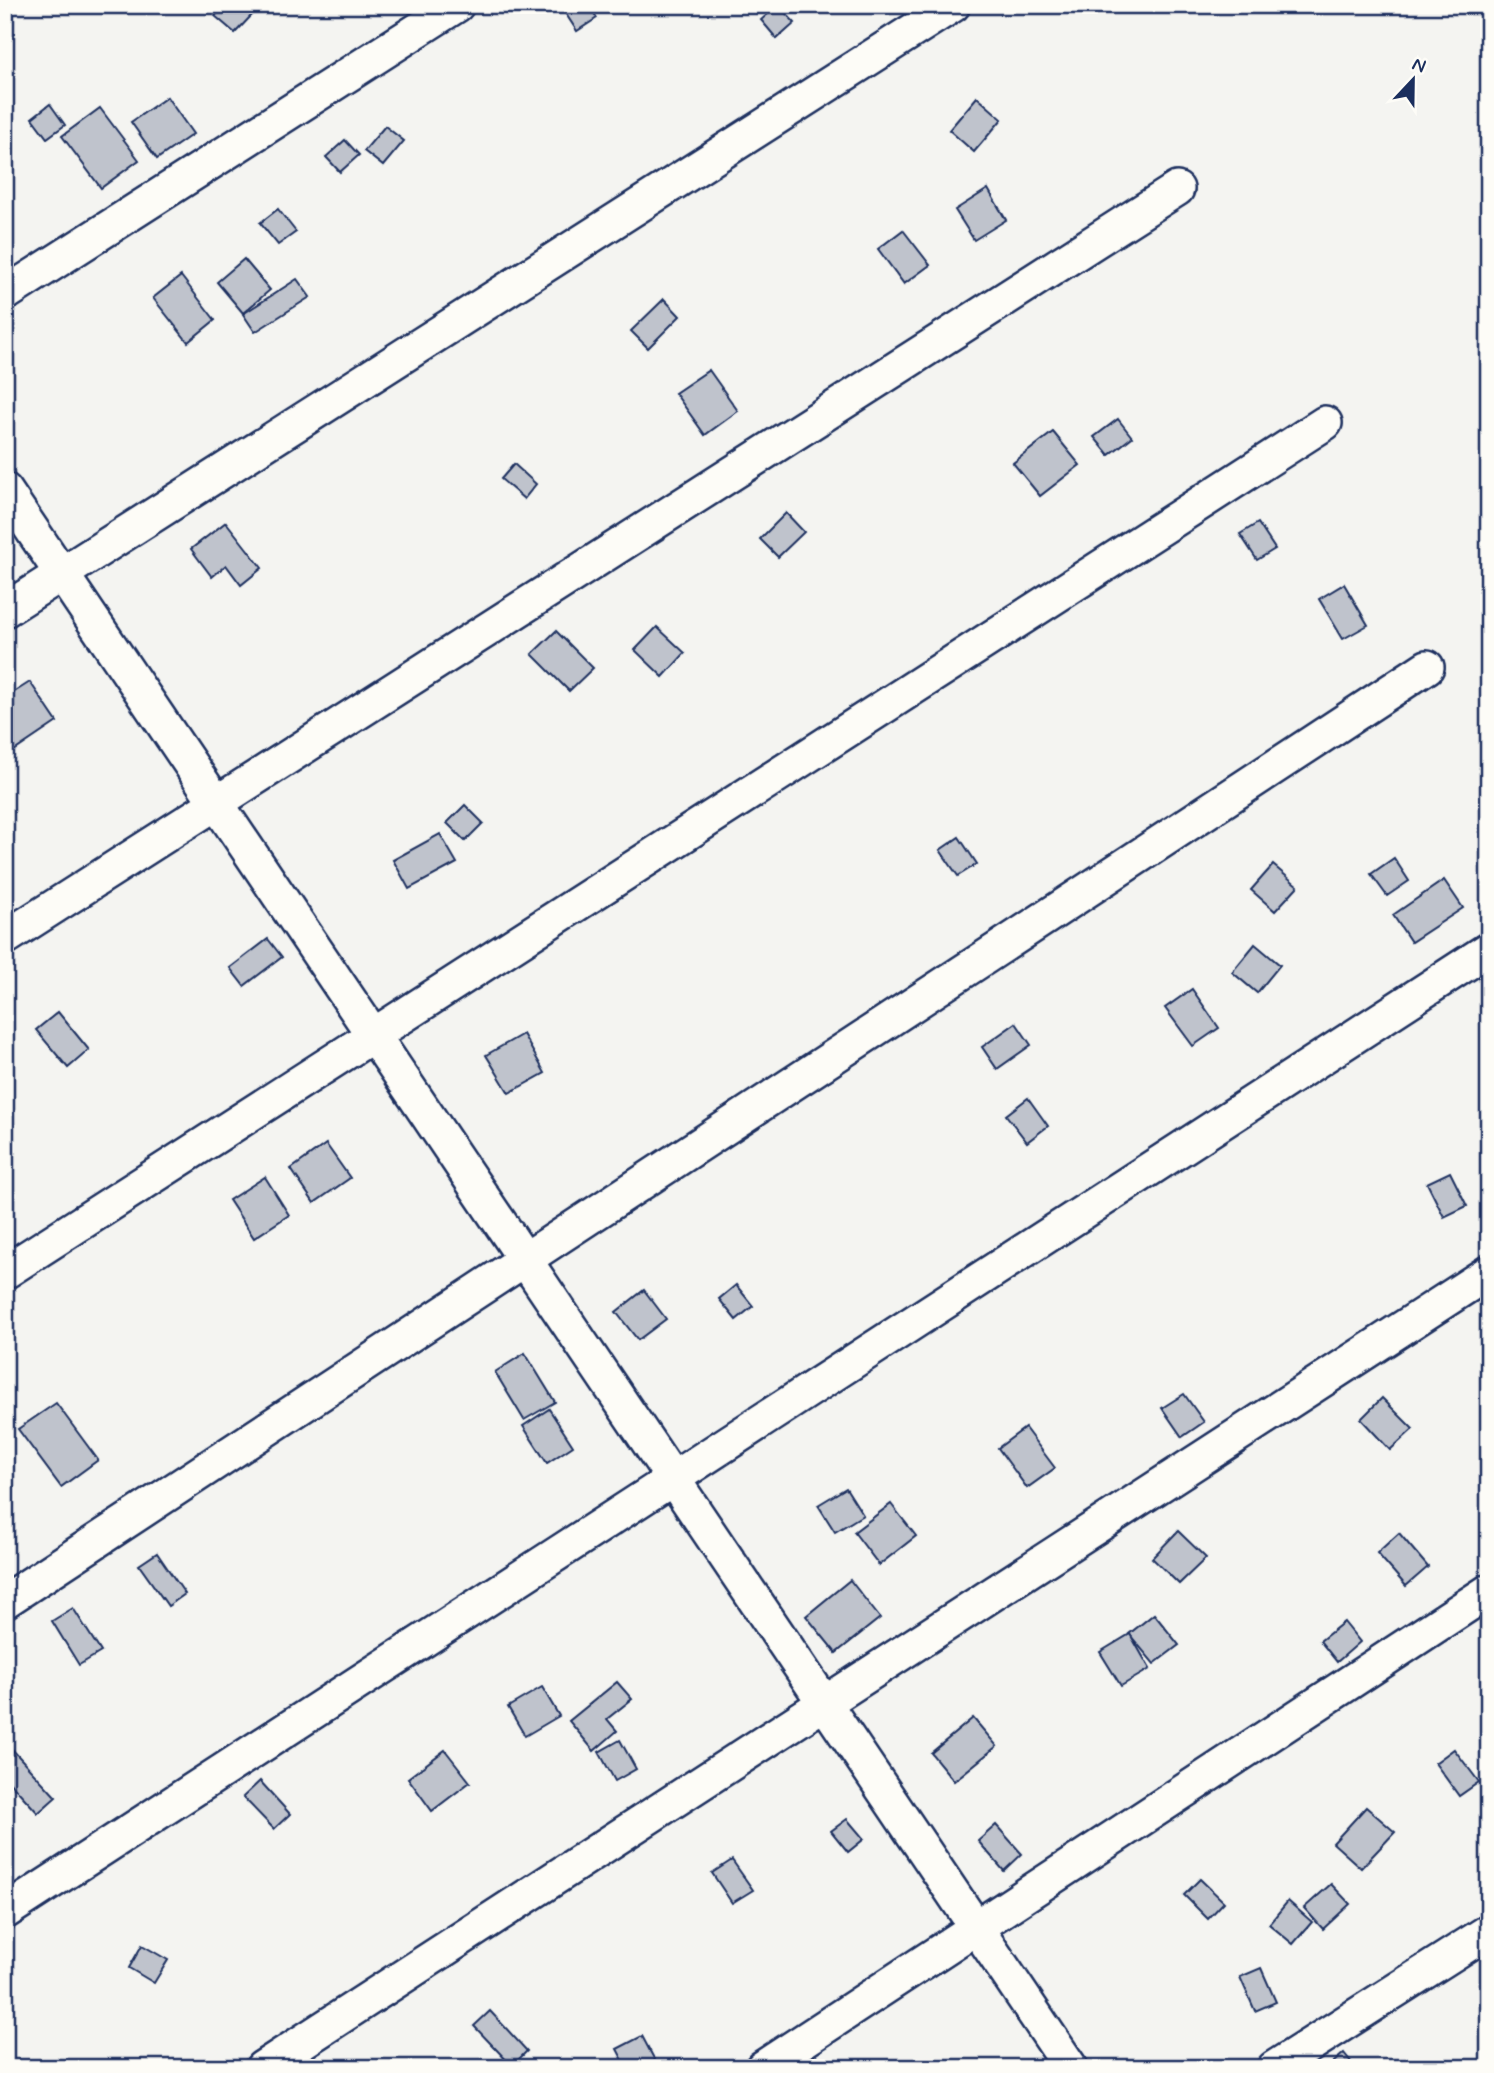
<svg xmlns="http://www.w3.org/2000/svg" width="1494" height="2073" font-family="Mynerve,sans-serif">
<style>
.building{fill:#bfc3cc;stroke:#1b2f5e;stroke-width:2}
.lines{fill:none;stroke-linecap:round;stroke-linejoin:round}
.minor-casing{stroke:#1b2f5e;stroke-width:38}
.minor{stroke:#fdfcf7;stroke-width:33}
</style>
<rect width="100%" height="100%" fill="#f4f4f1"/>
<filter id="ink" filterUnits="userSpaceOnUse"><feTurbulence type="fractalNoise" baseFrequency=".0143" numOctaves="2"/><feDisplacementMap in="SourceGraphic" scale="14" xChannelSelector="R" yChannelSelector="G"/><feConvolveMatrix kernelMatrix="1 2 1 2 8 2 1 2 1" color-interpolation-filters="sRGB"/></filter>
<g filter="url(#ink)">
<g class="building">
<polygon points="225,5 244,5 253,14 235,33 215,16"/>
<polygon points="560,5 589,5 597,18 577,31"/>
<polygon points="778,5 795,23 777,39 761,20"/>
<polygon points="167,97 193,134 157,159 131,122"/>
<polygon points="977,97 1002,119 974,152 949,130"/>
<polygon points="50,104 65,125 47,138 32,118"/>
<polygon points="100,108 139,160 101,188 62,136"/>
<polygon points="385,126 404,141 383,166 364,151"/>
<polygon points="345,140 359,155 340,172 326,157"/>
<polygon points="988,189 1006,220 974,240 955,210"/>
<polygon points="278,209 296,232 278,245 260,223"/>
<polygon points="903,230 930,265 904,284 878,249"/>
<polygon points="244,259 270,290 243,313 217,282"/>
<polygon points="181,276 215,320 188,342 153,298"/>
<polygon points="297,279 310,297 255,332 243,314"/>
<polygon points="664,299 680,316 648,348 631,331"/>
<polygon points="709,370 738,411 705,435 675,393"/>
<polygon points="1118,419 1132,437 1109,455 1094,437"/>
<polygon points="1053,432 1080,465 1040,496 1013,463"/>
<polygon points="514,464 536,484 524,499 501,479"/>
<polygon points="786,513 804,532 778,557 760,539"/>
<polygon points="226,522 262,568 241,585 226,565 212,577 191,549"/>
<polygon points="1258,523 1275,549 1257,560 1240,534"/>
<polygon points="1344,584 1368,625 1343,639 1319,599"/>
<polygon points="657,627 685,653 663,677 635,650"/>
<polygon points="556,631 593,668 569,691 532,654"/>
<polygon points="30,682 57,722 5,757 5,698"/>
<polygon points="465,805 483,823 465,841 447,823"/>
<polygon points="440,834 457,863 409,889 393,860"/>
<polygon points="959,837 977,864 958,876 940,850"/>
<polygon points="1394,858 1409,881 1387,896 1371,874"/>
<polygon points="1273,865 1298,886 1275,911 1251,890"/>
<polygon points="1444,880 1463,908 1411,942 1393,915"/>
<polygon points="268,939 282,957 244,986 230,968"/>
<polygon points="1255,944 1280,965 1257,993 1232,972"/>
<polygon points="1192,989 1219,1028 1193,1046 1165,1008"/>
<polygon points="58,1012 89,1050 68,1068 36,1030"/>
<polygon points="1016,1023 1031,1045 997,1069 982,1047"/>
<polygon points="523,1034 545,1073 509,1093 486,1055"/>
<polygon points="1028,1098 1048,1126 1027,1142 1006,1115"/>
<polygon points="326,1144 350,1178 314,1203 291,1169"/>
<polygon points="1450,1172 1467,1206 1444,1217 1427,1183"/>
<polygon points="265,1177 289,1215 254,1238 229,1200"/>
<polygon points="736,1285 753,1306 736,1320 719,1299"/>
<polygon points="644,1290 666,1319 638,1340 616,1312"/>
<polygon points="525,1353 555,1402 524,1420 495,1372"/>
<polygon points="1184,1394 1204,1422 1182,1437 1162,1408"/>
<polygon points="1382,1398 1413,1429 1390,1450 1361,1419"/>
<polygon points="56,1403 98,1460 61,1487 18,1429"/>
<polygon points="549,1409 573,1446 547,1463 523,1426"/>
<polygon points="1025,1428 1055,1468 1027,1488 998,1448"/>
<polygon points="846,1488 863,1515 835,1532 818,1505"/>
<polygon points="891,1504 916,1536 879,1565 854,1532"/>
<polygon points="1178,1531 1206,1558 1179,1584 1152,1558"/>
<polygon points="1399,1533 1428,1567 1406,1586 1377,1553"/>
<polygon points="157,1553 185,1594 168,1606 139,1565"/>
<polygon points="850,1580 880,1618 836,1653 806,1616"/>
<polygon points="73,1608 101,1652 79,1665 52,1621"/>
<polygon points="1154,1614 1179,1645 1154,1664 1129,1634"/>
<polygon points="1344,1622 1360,1642 1337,1662 1320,1641"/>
<polygon points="1130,1634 1150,1669 1121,1686 1100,1652"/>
<polygon points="617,1682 632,1699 607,1719 617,1731 594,1751 569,1721"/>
<polygon points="542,1687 559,1716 525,1736 508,1707"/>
<polygon points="973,1718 997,1746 954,1781 931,1753"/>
<polygon points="620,1740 636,1769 615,1781 599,1752"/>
<polygon points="10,1747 56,1797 38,1813 5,1777 5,1751"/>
<polygon points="1454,1749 1479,1782 1459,1796 1435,1763"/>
<polygon points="445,1750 470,1782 432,1811 408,1778"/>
<polygon points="260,1781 290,1814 274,1829 243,1797"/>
<polygon points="1366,1807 1395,1832 1361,1868 1333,1843"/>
<polygon points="847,1819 864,1839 848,1852 831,1831"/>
<polygon points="996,1825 1022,1854 1004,1871 978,1841"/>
<polygon points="732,1860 753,1890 732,1903 712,1873"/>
<polygon points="1200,1879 1224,1902 1208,1919 1184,1895"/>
<polygon points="1331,1884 1350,1904 1323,1929 1304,1908"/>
<polygon points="1288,1901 1312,1922 1293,1944 1269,1924"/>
<polygon points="142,1945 168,1960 154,1983 129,1968"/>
<polygon points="1261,1968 1276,2002 1255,2011 1240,1977"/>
<polygon points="490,2011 527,2051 512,2066 474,2026"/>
<polygon points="642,2036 659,2068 627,2068 617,2049"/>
<polygon points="1344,2053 1356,2068 1327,2068"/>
</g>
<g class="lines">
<g class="minor-casing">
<g id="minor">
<polyline points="5,294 457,5"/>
<polyline points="5,490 1071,2068"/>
<polyline points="5,610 953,5"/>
<polyline points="5,938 1177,189"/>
<polyline points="5,1272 1325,423"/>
<polyline points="5,1601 1427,667"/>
<polyline points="5,1912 1489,949"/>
<polyline points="262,2068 1489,1272"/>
<polyline points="762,2068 1489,1591"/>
<polyline points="1274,2068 1489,1931"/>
</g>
</g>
<use href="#minor" class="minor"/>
</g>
</g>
<rect width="1494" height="2073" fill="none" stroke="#fdfcf7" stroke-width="28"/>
<rect x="14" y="14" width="1466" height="2045" fill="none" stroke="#1b2f5e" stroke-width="2.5" filter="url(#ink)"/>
<g transform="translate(1413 80) rotate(22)" stroke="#fdfcf7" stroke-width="5" paint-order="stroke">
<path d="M0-5L12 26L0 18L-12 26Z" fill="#1b2f5e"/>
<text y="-10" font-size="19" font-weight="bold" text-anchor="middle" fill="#1b2f5e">N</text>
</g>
</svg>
